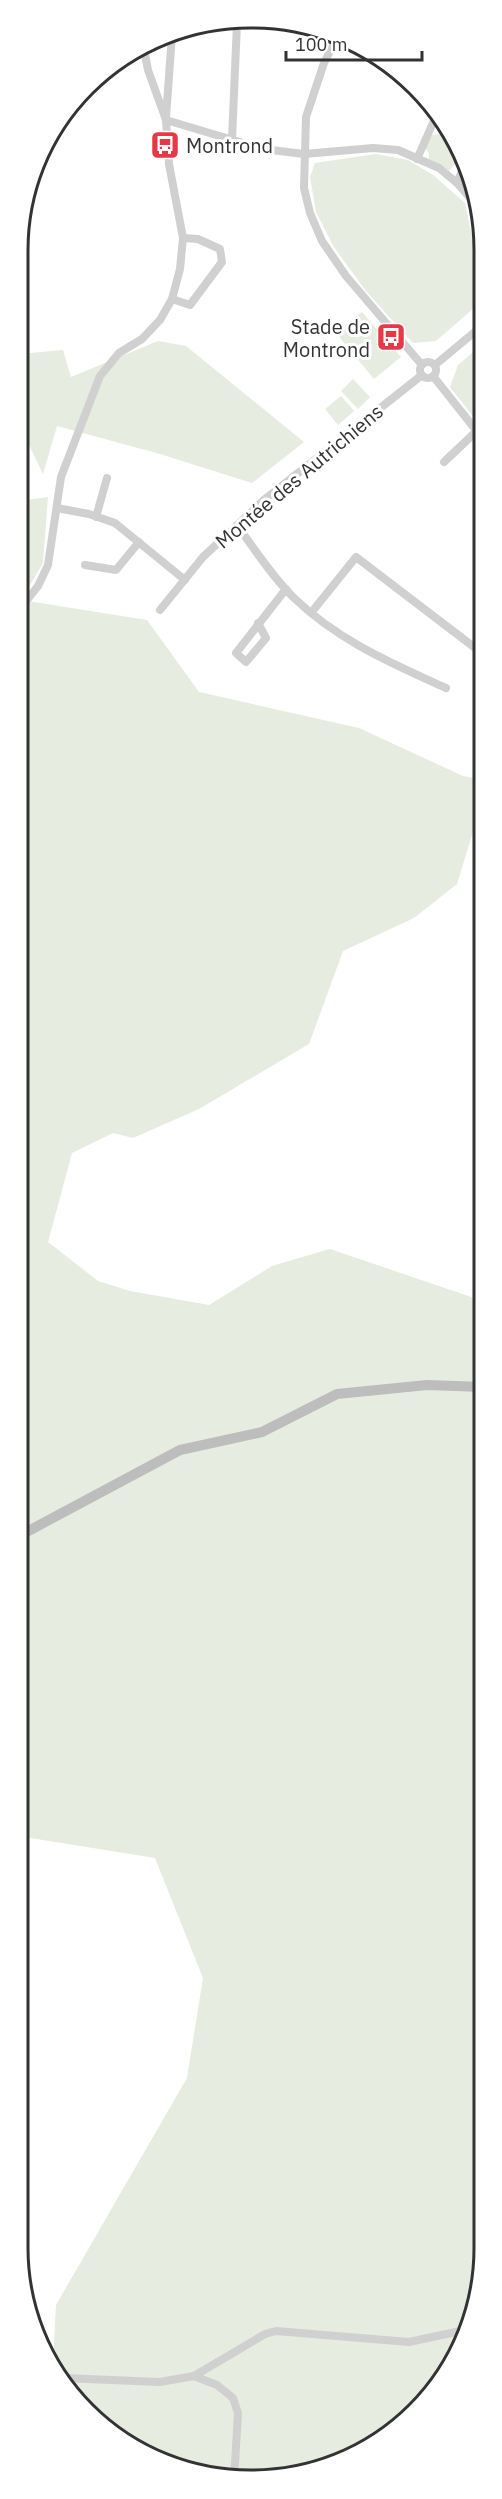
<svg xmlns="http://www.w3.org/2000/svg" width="502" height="2499" font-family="'IBM Plex Sans',sans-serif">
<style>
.green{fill:#e6ecdf}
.water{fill:#cfe2ee}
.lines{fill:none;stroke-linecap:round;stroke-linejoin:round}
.minor{stroke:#d0d0d0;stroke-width:8}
.secondary{stroke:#bdbdbd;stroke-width:10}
.labels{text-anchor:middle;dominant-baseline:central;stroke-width:6;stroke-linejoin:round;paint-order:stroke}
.poi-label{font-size:20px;fill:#333;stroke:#fff;text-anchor:start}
.street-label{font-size:20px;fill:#333;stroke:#fff}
.rim{fill:none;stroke:#333;stroke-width:3}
</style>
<rect width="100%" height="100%" fill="#fff"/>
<g class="green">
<polygon points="447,133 465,159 462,164 455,164 449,171 429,159 429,153 425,148 430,135 439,134 445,137"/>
<polygon points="376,154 408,160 433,175 465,203 473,241 483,257 483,300 436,341 413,343 365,290 334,247 316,212 310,177 315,163"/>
<polygon points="362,312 401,357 374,379 336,333"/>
<polygon points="158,341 186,346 304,442 252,483 160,454 57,426 43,474 20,426 20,354 63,350 71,377"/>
<polygon points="483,344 483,414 476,420 450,387 458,365"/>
<polygon points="353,379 370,397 358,409 341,391"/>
<polygon points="341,396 354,411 338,425 325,409"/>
<polygon points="48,497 43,563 21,600 147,620 199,692 359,728 463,776 477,779 479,812 457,884 414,918 343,951 309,1044 199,1109 133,1138 113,1133 72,1153 48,1242 98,1281 130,1291 209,1305 272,1266 330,1249 483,1301 482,2278 453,2364 404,2423 326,2469 236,2481 148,2457 86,2413 53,2363 56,2305 187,2078 203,1978 155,1858 18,1836 20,501"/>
</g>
<polygon class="water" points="24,208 29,231 20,238 20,221"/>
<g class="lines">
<g class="minor">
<polyline points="337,37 324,63 306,117 304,188 310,213 322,241 346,276 422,365"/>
<polyline points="166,117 172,35"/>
<polyline points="166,120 263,149 304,154 373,148 398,150 439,168 457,183 477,206"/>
<polyline points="232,140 237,23"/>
<polyline points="417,159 436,116"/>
<polyline points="457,183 466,161"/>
<polyline points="172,299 190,305 222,262 220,249 198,239 183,238"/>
<circle cx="428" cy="370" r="8"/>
<polyline points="435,365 483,325"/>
<polyline points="433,376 483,439"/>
<polyline points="444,462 483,425"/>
<polyline points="57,508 89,514 115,523 185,580"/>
<polyline points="96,517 107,478"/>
<path d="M237,525C255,550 272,576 293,597C337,640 391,663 446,688"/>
<polyline points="85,565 116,570 139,542"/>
<polyline points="20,609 38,586 48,565 61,477 100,376 119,353 142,339 160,320 172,299 180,269 183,238 169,164 166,120 148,70 144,49"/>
<polyline points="160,610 203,557 264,500 422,375"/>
<polyline points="311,613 356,557 483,654"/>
<polyline points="258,623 266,638 246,662 236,653 286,589"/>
<polyline points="19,1424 19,1416"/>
<polyline points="194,2376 265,2334 276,2331 409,2342 465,2330"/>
<polyline points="63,2378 160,2382 194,2376 217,2385 233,2398 238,2413 234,2480"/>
</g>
<polyline class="secondary" points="19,1536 180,1450 262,1432 337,1394 427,1385 483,1387"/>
</g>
<defs>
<g id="bus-square" transform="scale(1.5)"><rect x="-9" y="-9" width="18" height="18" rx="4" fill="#e63946" stroke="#fff"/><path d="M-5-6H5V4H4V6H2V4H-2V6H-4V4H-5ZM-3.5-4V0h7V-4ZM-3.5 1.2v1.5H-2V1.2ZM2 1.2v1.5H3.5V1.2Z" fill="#fff"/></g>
</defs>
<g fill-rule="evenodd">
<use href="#bus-square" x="165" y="145"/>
<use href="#bus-square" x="391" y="337"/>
</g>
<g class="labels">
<g class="poi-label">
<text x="186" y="145">Montrond</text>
<text x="370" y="326" text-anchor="end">Stade de<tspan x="370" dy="23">Montrond</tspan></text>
</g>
<g class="street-label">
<text transform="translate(299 476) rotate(-40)">Montée des Autrichiens</text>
</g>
</g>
<path d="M0 0H502V2499H0ZM250 28H252A222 222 0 0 1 474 250V2248A222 222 0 0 1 252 2470H250A222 222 0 0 1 28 2248V250A222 222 0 0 1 250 28Z" fill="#fff" fill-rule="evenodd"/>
<path class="rim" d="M250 28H252A222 222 0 0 1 474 250V2248A222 222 0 0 1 252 2470H250A222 222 0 0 1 28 2248V250A222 222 0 0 1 250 28Z"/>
<path d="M286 51v9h136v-9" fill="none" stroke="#333333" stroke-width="3"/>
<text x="295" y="51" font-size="18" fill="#333333" stroke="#ffffff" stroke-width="4.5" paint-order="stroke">100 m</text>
</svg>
